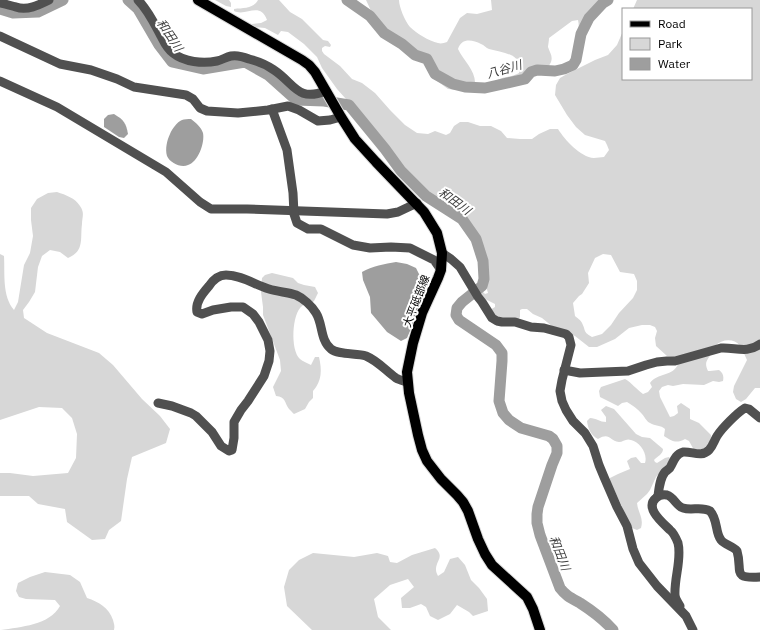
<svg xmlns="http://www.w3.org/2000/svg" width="760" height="630" font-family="'IBM Plex Sans','Noto Sans JP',sans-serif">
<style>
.green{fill:#d7d7d7;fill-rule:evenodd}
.water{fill:#9e9e9e}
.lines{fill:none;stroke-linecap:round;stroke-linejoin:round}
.river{stroke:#9e9e9e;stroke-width:11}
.major-casing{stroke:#dbdbdb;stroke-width:12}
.minor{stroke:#505050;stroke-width:9}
.major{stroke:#000;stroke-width:10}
.labels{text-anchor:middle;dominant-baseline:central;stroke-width:4;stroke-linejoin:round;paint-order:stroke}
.street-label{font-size:11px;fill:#000;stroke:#fff}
.water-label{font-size:12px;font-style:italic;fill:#3f3f3f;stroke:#fff}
</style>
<rect width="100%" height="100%" fill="#fff"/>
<g class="green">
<polygon points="215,0 229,0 231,3 231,7 226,6"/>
<path d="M258,0H279L290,12L302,19L323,40L328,41L331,45L330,47L325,46L322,48V51L324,54L340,66L352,79L362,83L375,93L390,110L405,125L417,133L428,134L435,131L446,135L450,133L454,126L460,122H468L480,126H491L501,131L507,138L520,139H532L539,134L550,129H558C565,140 580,157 594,158C597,158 601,157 604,157L609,150L607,145L605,141L585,135L576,127L567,115L555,95L556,85L560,78L567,74L595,60L608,55L617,45L623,31V79H751V9H633L637,0H760V388H755L746,399L741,402L736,399L733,392L734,386L747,360C745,356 743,350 740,346C734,338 722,339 715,346C713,348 712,351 711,354C707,361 704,362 708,371H710L719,370C723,373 724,376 723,381L719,382L713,381L704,385L683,384L673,386L668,385L662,387L659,391L660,397L670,417L674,416L678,413L677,406L681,403L690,409V419L699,423L711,435C711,442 708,445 703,449L694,450L689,441L685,439C676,444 672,441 664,436L665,429C661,425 655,426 650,423C646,421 645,417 642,414C638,409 632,405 627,402L622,403L618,406L600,397L599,391L601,387L625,379C632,383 636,389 643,394L648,392L652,387L650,383C657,373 674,376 678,364L674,357L667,356L656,346L655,338L657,331L655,327L650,325H642L629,328L615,339L597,347H589L575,336L562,330L553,327L542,318L533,314L527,309H522L520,310V317L518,320C506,319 498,321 490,310L495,307V304L481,297L479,293L480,291L483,292L485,294L488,293L486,286C489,281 489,278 486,273L488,265L484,249L479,239L464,218L431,197L408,175L380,137L337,89L322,68L317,57L304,44L288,32L281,31L278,35L265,28L254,27L252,25V24L261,23L267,20C260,1 246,17 234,11V9C244,8 253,9 258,0ZM603,254L611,255L620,272L634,274L637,281V290L633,298L619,313L611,325L602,334L592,337C583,332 586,331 582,323C581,320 577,318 575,316L573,303L579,296L582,294L589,283L588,273L595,258Z"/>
<path d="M366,0H399C399,7 405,21 410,27C416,33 429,41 438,43C441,44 444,43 447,42L460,18L467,13L477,14L492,10L491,0H599L598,10L589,24L580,43L579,42C577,35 580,28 578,20L572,21L549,38C549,41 548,45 548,47C550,53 553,56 551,62C546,75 522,80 510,84C504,86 498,89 492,90L491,89C494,75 510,79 519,73C523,53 503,53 489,49C486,48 484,45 481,44C472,39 461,38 458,49C463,60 476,71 475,84L471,88L463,91L458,90L448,89L433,78L427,61L422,59L416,58L399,43L386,36L380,30Z"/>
<path d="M57,192C66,195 75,198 80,206C85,213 82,217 82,224C80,238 85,251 68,258L60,252L50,250L42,256L38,267L35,292L29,302L23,310L24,318L47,333L99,353L113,365L142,399L160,416L170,429L166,443L132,457L127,479L121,521L109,530L105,539L92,540L67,522L65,509L38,504L29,496H0V473H10L33,476L68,473L76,458L77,434L72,418L62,408L39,407L0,420V254L4,256C5,274 2,296 14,310L18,302L24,265L30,253L33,236L31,220V208L37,199L48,193Z"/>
<path d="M272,273L293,278L298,283L304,285L315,287L318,293C317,295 315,299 314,301C311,304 305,303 302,306C292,313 290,350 300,359C302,361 307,363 311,365L315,357H319C322,370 322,381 313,391V398L309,402L305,409L294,414C293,413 290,410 289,409C284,402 286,397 276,396L273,387L281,371L280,360L263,315V307L261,292L262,278L265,275Z"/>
<path d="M606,406L614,409L636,434L642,437L650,438L663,449C663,454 658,456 654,460L655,462L657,463L665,458L669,457L671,460L656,477L650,490L647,494L637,503C638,513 644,518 641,528L637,530L632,528L610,481V478L618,474L630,469L627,461L631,458L636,457L641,463H645C648,454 640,442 631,440C626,438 623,442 619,442C609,441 610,432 598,439C591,435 588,429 587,421L590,418C596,418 600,422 606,422V417L601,410Z"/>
<path d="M435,548C445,557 436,560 436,570C436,572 437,574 438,576L444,572L450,559L458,557L465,565L471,580L479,588L487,599L488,611L473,616L469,612L457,605L450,614L438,620L430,616L426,607L421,604L410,608H402L401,598L414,587L408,579L390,585L374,599L378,617L391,630H312L287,606L284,587L289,570L299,560L313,553L354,557L377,553L388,556L390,562L397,563L412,555Z"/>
<path d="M45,572L70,575L80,582L87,598C99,602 109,608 113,620C114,624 115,626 114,630H1C20,627 50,625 60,606L55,600L26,599L19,597L16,591L18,583L30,577Z"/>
</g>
<g class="water">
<path d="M114,114C124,120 126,123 128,134L124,138L119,137L104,127V119L108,115Z"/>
<path d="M191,119C196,123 201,127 203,133C205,143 198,162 188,165C181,168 170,163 167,156C165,149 167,140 170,134C172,129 177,122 182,120C184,119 188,119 191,119Z"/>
<path d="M396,262L407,264L416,268L421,278L419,310L407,338L401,341L387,332L371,313L370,297L363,280L362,272C372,266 385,264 396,262Z"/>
</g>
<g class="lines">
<g class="river">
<path d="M128,0L138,9L159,45L172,62L203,69L245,62L268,75L296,100L324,101L349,105L385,149L401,171L426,196L462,219L476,239L483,261L484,279L482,286L462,302L457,308L456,315L459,320L496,345L502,353V361L499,401L503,413L509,420L521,428L549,436L553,439L557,446V453L552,465L538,507L537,514V523L540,535L560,588C566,596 571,598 580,603C591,610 605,621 613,630"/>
<polyline points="347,0 370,16 384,33 402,44 415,55 427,59 435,74 453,84 465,87 485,88 525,79 531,72 537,70 555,71 564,69 573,65 576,60 581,34 589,18 603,3 608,0"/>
<polyline points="0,9 13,13 38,12 63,0"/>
</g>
<g class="major-casing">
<polyline id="major" points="198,0 302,60 309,65 315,72 341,117 355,139 376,162 424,212 437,233 442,253 441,270 438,278 422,313 413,343 407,372 409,393 418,435 422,450 427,461 441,479 457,495 463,502 468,511 478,539 485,554 492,565 527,597 533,609 540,630"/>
</g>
<g class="minor">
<path d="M138,0C148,10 154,23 161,36C164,42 167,49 173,53C184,62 203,64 217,61C222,60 226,57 231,56C236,55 244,57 249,59C257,61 267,65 274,70C295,84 297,102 326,91"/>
<path d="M0,3C6,4 11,6 16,7C27,11 39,5 49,0"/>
<polyline points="0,36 60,64 91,70 117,79 134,87 186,95 193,99 200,108 207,111 238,113 268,110 288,106 299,110 318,121 330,120 341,117"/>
<polyline points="0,81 57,107 166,172 200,202 211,209 247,209 387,214 398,212 417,203"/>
<polyline points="272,109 287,150 293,193 294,214 297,223 308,229 321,229 353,245 370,248 391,247 410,248 434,260 441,270"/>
<polyline points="442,253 451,259 460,267 478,297 482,302 492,318 497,321 502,322 515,322 531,327 544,328 566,334 569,337 571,345 562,380 560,391 562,401 566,410 573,421 585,433 593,446 599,465 604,477 617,507 627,526 633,549 639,563 657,586 686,616 693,630"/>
<path d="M564,370L580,373L628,371L646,365L657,362L667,361H675L721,348C735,347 747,354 760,344"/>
<path d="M158,403L172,406L191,413L196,416L212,432L221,446L229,451L232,450L234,438V422L241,410L248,401L264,376L269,361L270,351L268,340L259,322L253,314L243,307H231L213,310L202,314L197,312C195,302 203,293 209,286C213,280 219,275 226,275C242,275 255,285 269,289C278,292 288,292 296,295C303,298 312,306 316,313C323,324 320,340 331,349C338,355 357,353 366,356C378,361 386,371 396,378C399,380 404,381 407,382"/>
<path d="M658,496C659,488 660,478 665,472C667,470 670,469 671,466C674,460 676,454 683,452C692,451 701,458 709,450C713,446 714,441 717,436C722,428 737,413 745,408L749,409L760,418"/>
<path d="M680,606C678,602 675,599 675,595C674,578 682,559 678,543C676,538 674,533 670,530C663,523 644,508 656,498C659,495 662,494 667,495C674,497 676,506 683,508C692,511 701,506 710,511C718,519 715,533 721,540C725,545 733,546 737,551C743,571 731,579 760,577"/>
</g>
<use href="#major" class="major"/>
</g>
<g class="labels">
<g class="street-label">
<text transform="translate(416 301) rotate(-69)">大平砥部線</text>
</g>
<g class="water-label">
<text transform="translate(170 35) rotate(56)">和田川</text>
<text transform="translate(504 69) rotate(-16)">八谷川</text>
<text transform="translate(455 201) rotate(36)">和田川</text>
<text transform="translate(560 553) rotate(69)">和田川</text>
</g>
</g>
<rect x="622" y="8" width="130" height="72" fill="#ffffff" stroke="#999999"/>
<rect x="630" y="21" width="20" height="6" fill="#000000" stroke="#999999"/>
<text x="658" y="28" font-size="12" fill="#000000">Road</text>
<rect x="630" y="38" width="20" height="12" fill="#d7d7d7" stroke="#999999"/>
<text x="658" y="48" font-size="12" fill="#000000">Park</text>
<rect x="630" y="58" width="20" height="12" fill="#9e9e9e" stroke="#999999"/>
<text x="658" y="68" font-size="12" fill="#000000">Water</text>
</svg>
